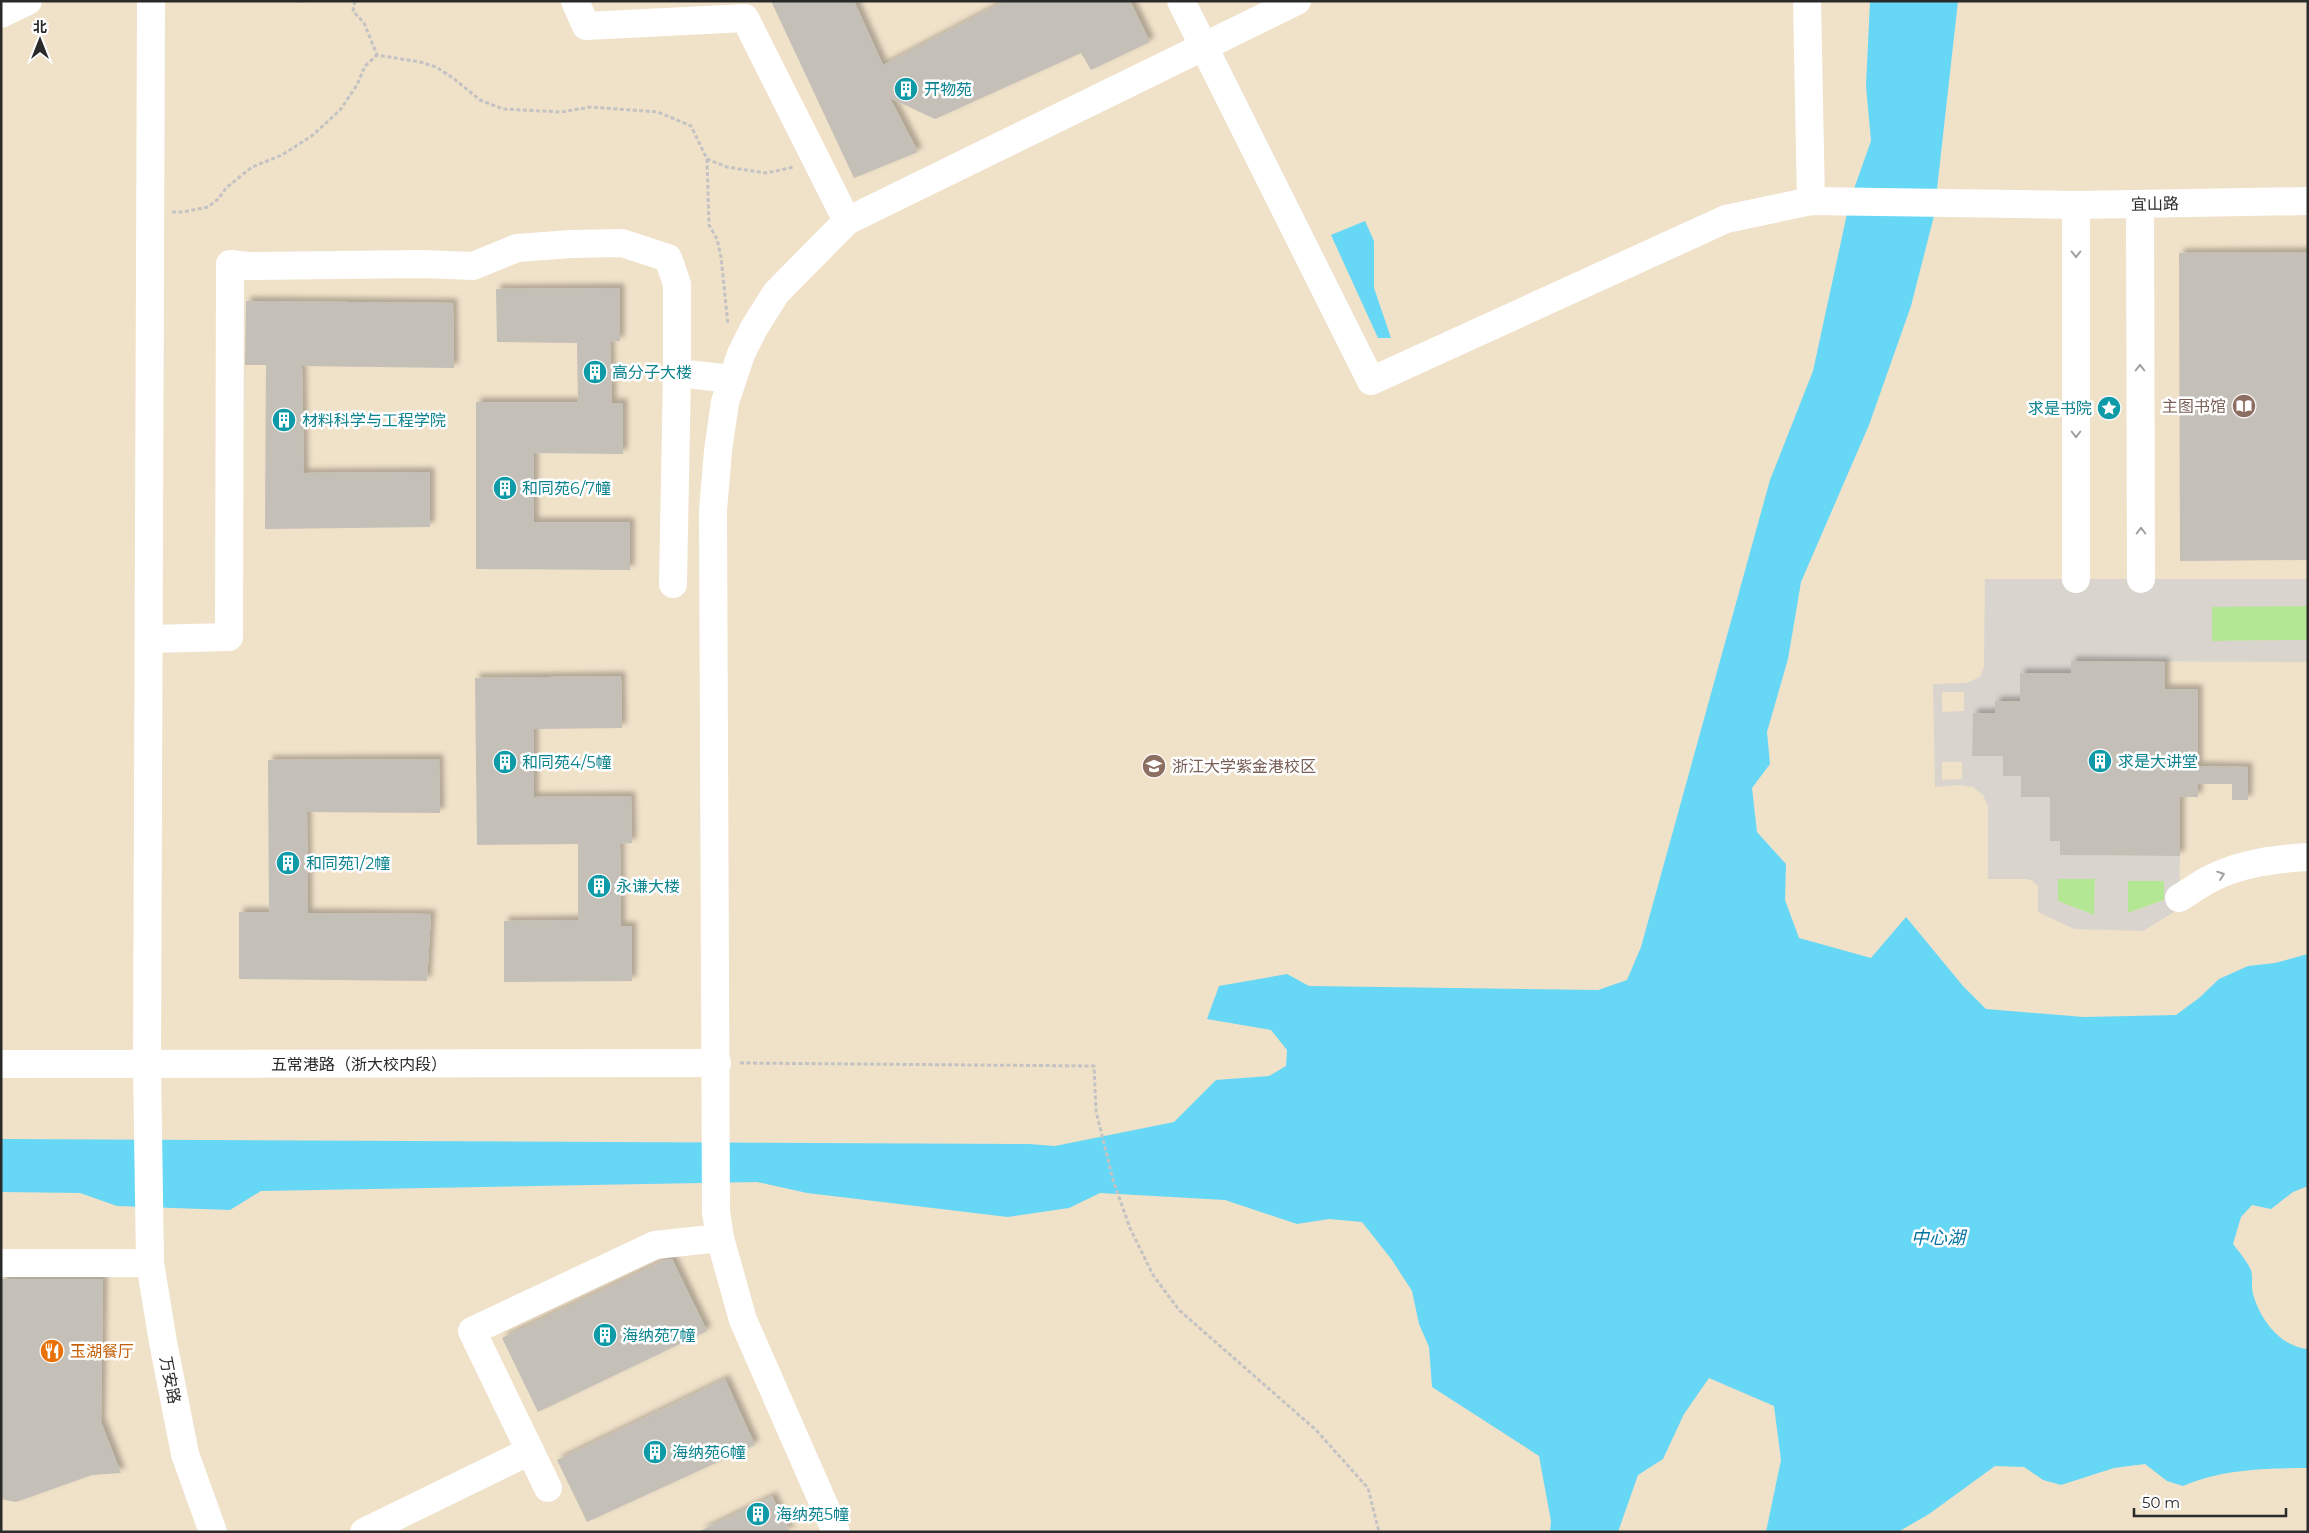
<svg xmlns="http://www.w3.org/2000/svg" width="2309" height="1533" font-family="Montserrat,'Noto Sans SC',sans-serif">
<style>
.education{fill:#f0e1c9}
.green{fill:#b4e794}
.plaza{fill:#d9d4ce;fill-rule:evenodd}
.water{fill:#67d7f6}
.building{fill:#c4bfb7;filter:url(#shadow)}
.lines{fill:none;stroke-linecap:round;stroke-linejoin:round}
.path{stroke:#c3c3c3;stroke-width:3;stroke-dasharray:4 2.5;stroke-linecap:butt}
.minor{stroke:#fff;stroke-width:28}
.oneway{stroke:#9f9f9f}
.labels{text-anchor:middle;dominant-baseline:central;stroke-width:5;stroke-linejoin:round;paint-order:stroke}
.culture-label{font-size:16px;fill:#0d838f;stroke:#fff;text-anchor:start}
.street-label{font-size:16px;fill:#2a2a2a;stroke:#fff}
.education-label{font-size:16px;fill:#785e54;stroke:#fff;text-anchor:end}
.food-label{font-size:16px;fill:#c56008;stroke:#fff;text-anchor:start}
.water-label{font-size:18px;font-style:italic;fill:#0574a3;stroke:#fff}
</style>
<defs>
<filter id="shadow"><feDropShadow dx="4.5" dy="-4.5" stdDeviation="2.5" flood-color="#0004"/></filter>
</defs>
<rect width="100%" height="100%" fill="#ede4db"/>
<rect class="education" x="1" y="1" width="2307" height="1531"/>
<g class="green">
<polygon points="2212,606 2308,606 2308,640 2212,641"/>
<polygon points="2058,879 2095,879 2094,915 2058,901"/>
<polygon points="2128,881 2164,881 2164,900 2128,913"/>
</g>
<path class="plaza" d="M1985,579H2308V606L2212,607V641L2308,640V662L2072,661L2071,673H2020V701L1995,713H1973L1972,756H2003V776H2021V797H2050L2060,841V855L2180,856L2179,909L2143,931L2074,929L2038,912V886L2033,881L2026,879H1988V806L1983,795L1973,787L1959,785L1935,787L1933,684L1966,683L1980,677L1984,667ZM1964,692V711L1942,712V692ZM1942,762H1962V779L1942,780ZM2058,879H2095L2094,915L2058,901ZM2128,881H2164V900L2128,913Z"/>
<g class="water">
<path d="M1870,1H1958L1934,216L1911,306L1869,425L1801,582L1788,659L1767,732L1770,764L1752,788L1757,832L1786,864L1785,900L1799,938L1871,958L1906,917L1963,986L1986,1009L2084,1017L2176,1015L2199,998L2219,979L2248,966L2275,963L2308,954V1186L2293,1192L2271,1209L2252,1205L2241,1217L2233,1244C2239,1252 2247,1261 2251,1270C2253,1277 2251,1286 2253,1294C2260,1319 2280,1347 2308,1349V1468C2266,1468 2222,1469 2183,1486L2167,1481L2145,1464L2114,1468L2061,1485L2043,1480L2024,1467L1995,1466L1929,1514L1898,1532H1766L1781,1460L1774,1406L1709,1378L1684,1414L1663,1459L1638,1475L1618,1532H1550L1551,1521L1539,1456L1432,1387L1429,1347L1419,1324L1412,1291L1392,1260L1362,1222L1329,1219L1297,1224L1225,1200L1100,1193L1069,1208L1008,1217L807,1193L757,1182L261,1191L230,1210L117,1206L80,1193L1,1192V1139L1029,1144L1055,1146L1174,1122L1216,1080L1269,1076L1286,1066L1287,1050L1271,1030L1207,1019L1219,986L1287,974L1309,986L1598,990L1627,980L1641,947L1770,480L1813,371L1850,200L1871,141L1866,86Z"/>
<polygon points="1365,221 1374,241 1374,288 1391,338 1378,338 1331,235"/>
</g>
<g class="building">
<polygon points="771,1 854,1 883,65 1005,1 1130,1 1150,42 1091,70 1081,53 935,119 890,98 918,152 854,178"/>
<polygon points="2308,252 2308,560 2180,561 2179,253"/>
<polygon points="620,288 620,341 610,342 612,403 623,403 623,454 534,453 534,522 630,522 630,570 476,569 476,402 578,402 577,343 497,342 496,289"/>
<polygon points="246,301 453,303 454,368 302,366 304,473 430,472 430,527 265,529 266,365 245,365"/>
<polygon points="2071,661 2165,662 2165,689 2198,689 2198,766 2248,767 2248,800 2232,800 2232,784 2198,784 2198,797 2180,797 2180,856 2060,855 2060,841 2050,841 2050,797 2021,797 2021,776 2003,776 2003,756 1972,756 1973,713 1995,713 1995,701 2020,701 2020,673 2071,673"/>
<polygon points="621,676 622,728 534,729 534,797 631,796 632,843 620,844 621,926 632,926 632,981 504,982 504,921 578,920 578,844 477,845 475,678"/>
<polygon points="439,759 440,813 307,812 308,913 431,914 427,981 239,979 239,912 269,912 268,760"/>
<polygon points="667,1259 672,1259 707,1331 538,1412 502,1338"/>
<polygon points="1,1279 103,1279 101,1422 121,1473 92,1475 16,1502 1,1499"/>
<polygon points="725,1379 755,1445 587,1522 557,1460"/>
<polygon points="772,1496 790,1532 698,1532"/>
</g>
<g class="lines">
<g class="path">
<polyline points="296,1 306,1"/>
<polyline points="355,1 353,11 364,23 377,55 420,62 436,67 453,78 480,100 503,109 561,112 591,107 658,112 691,126 707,159 727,167 766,173 794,167"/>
<polyline points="707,159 709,225 717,239 721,257 728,325"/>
<polyline points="172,212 183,212 208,207 218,199 226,188 252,167 282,155 313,135 340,110 357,85 365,66 377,55"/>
<polyline points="740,1063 1094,1066 1096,1111 1113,1180 1130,1228 1153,1275 1179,1310 1316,1430 1368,1488 1379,1532"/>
</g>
<g class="minor">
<polyline points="151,1 147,1065 150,1263 163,1342 185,1454 213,1532"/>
<polyline points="575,1 586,26 745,18 847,221"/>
<polyline points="1181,1 1371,381 1726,219 1811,201 2076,205 2308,201"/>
<polyline points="1807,1 1811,201"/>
<polyline points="1,14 28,1"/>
<polyline points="2140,204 2141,579"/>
<polyline points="2076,205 2076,579"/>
<polyline points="673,584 677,373"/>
<polyline points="149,639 229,637 230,264 248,266 422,264 473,266 517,248 571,244 622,243 668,258 677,284 677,373 732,379"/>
<path d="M2179,898C2190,892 2201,883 2212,878C2242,863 2275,859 2308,857"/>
<polyline points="1,1064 717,1063"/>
<polyline points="1,1263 150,1263"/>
<polyline points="548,1488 472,1331 655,1245 720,1238"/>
<polyline points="364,1532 530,1451"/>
<polyline points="836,1532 743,1320 720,1238 716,1212 713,510 718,451 725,402 741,354 754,328 776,293 847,221 1297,1"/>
</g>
</g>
<defs><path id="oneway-chevron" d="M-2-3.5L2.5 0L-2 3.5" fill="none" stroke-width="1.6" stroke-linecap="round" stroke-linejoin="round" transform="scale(1.25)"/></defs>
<g class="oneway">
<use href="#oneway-chevron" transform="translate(2076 254) rotate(90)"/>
<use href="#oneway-chevron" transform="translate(2140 368) rotate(-90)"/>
<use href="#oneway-chevron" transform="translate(2076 434) rotate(90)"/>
<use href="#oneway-chevron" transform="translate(2141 531) rotate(-90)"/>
<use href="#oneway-chevron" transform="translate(2221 875) rotate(-19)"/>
</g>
<defs>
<g id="building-disc" transform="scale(1.25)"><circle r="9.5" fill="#0f9aa8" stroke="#fff"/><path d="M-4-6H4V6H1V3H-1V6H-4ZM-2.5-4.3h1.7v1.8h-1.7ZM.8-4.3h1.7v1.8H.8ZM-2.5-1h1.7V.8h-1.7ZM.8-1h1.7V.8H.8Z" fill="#fff"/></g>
<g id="library-disc" transform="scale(1.25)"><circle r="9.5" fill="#8d6e63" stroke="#fff"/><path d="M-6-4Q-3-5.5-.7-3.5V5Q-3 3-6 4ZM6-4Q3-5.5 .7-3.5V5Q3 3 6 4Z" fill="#fff"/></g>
<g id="sight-disc" transform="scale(1.25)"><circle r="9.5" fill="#0f9aa8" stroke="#fff"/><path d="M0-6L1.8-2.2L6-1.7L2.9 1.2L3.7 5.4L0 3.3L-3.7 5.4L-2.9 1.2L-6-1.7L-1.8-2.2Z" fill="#fff"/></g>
<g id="university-disc" transform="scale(1.25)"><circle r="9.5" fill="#8d6e63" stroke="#fff"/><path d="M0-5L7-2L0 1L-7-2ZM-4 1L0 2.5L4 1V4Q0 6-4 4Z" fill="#fff"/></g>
<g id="restaurant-disc" transform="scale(1.25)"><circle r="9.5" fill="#e8710a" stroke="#fff"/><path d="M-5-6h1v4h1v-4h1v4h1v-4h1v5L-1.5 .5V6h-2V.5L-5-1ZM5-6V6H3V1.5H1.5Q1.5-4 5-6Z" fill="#fff"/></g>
</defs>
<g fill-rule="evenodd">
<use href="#building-disc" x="906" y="89"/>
<use href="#building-disc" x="595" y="372"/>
<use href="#library-disc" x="2244" y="406"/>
<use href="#sight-disc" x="2109" y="408"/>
<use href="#building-disc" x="284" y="420"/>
<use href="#building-disc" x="505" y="488"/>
<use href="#building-disc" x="2100" y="761"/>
<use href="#building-disc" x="505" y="762"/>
<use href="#university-disc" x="1154" y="766"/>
<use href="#building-disc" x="288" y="863"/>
<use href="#building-disc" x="599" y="886"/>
<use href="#building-disc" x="605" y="1335"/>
<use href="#restaurant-disc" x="52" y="1351"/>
<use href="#building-disc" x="655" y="1452"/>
<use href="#building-disc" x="758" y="1514"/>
</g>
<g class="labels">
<g class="culture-label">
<text x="924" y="89">开物苑</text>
<text x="612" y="372">高分子大楼</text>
<text x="2092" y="408" text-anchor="end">求是书院</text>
<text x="302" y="420">材料科学与工程学院</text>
<text x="522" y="488">和同苑6/7幢</text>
<text x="2118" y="761">求是大讲堂</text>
<text x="522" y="762">和同苑4/5幢</text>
<text x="306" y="863">和同苑1/2幢</text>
<text x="616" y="886">永谦大楼</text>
<text x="622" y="1335">海纳苑7幢</text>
<text x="672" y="1452">海纳苑6幢</text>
<text x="776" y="1514">海纳苑5幢</text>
</g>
<g class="street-label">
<text transform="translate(2155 204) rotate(-1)">宜山路</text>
<text x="359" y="1064">五常港路（浙大校内段）</text>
<text transform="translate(170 1380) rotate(79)">万安路</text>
</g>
<g class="education-label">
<text x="2226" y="406">主图书馆</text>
<text x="1172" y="766" text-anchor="start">浙江大学紫金港校区</text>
</g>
<g class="food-label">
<text x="70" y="1351">玉湖餐厅</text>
</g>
<g class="water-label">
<text x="1938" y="1238">中心湖</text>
</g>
</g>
<rect width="2309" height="1533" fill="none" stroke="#2a2a2a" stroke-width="5"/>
<g transform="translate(40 40)" stroke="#ffffff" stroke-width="4" paint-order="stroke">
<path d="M0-4L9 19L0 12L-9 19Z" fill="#2a2a2a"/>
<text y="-8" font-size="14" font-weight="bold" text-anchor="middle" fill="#2a2a2a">北</text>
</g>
<path d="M2134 1508v8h152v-8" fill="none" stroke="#2a2a2a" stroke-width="2.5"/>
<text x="2142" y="1508" font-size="15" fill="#2a2a2a" stroke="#ffffff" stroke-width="4" paint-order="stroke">50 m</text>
</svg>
